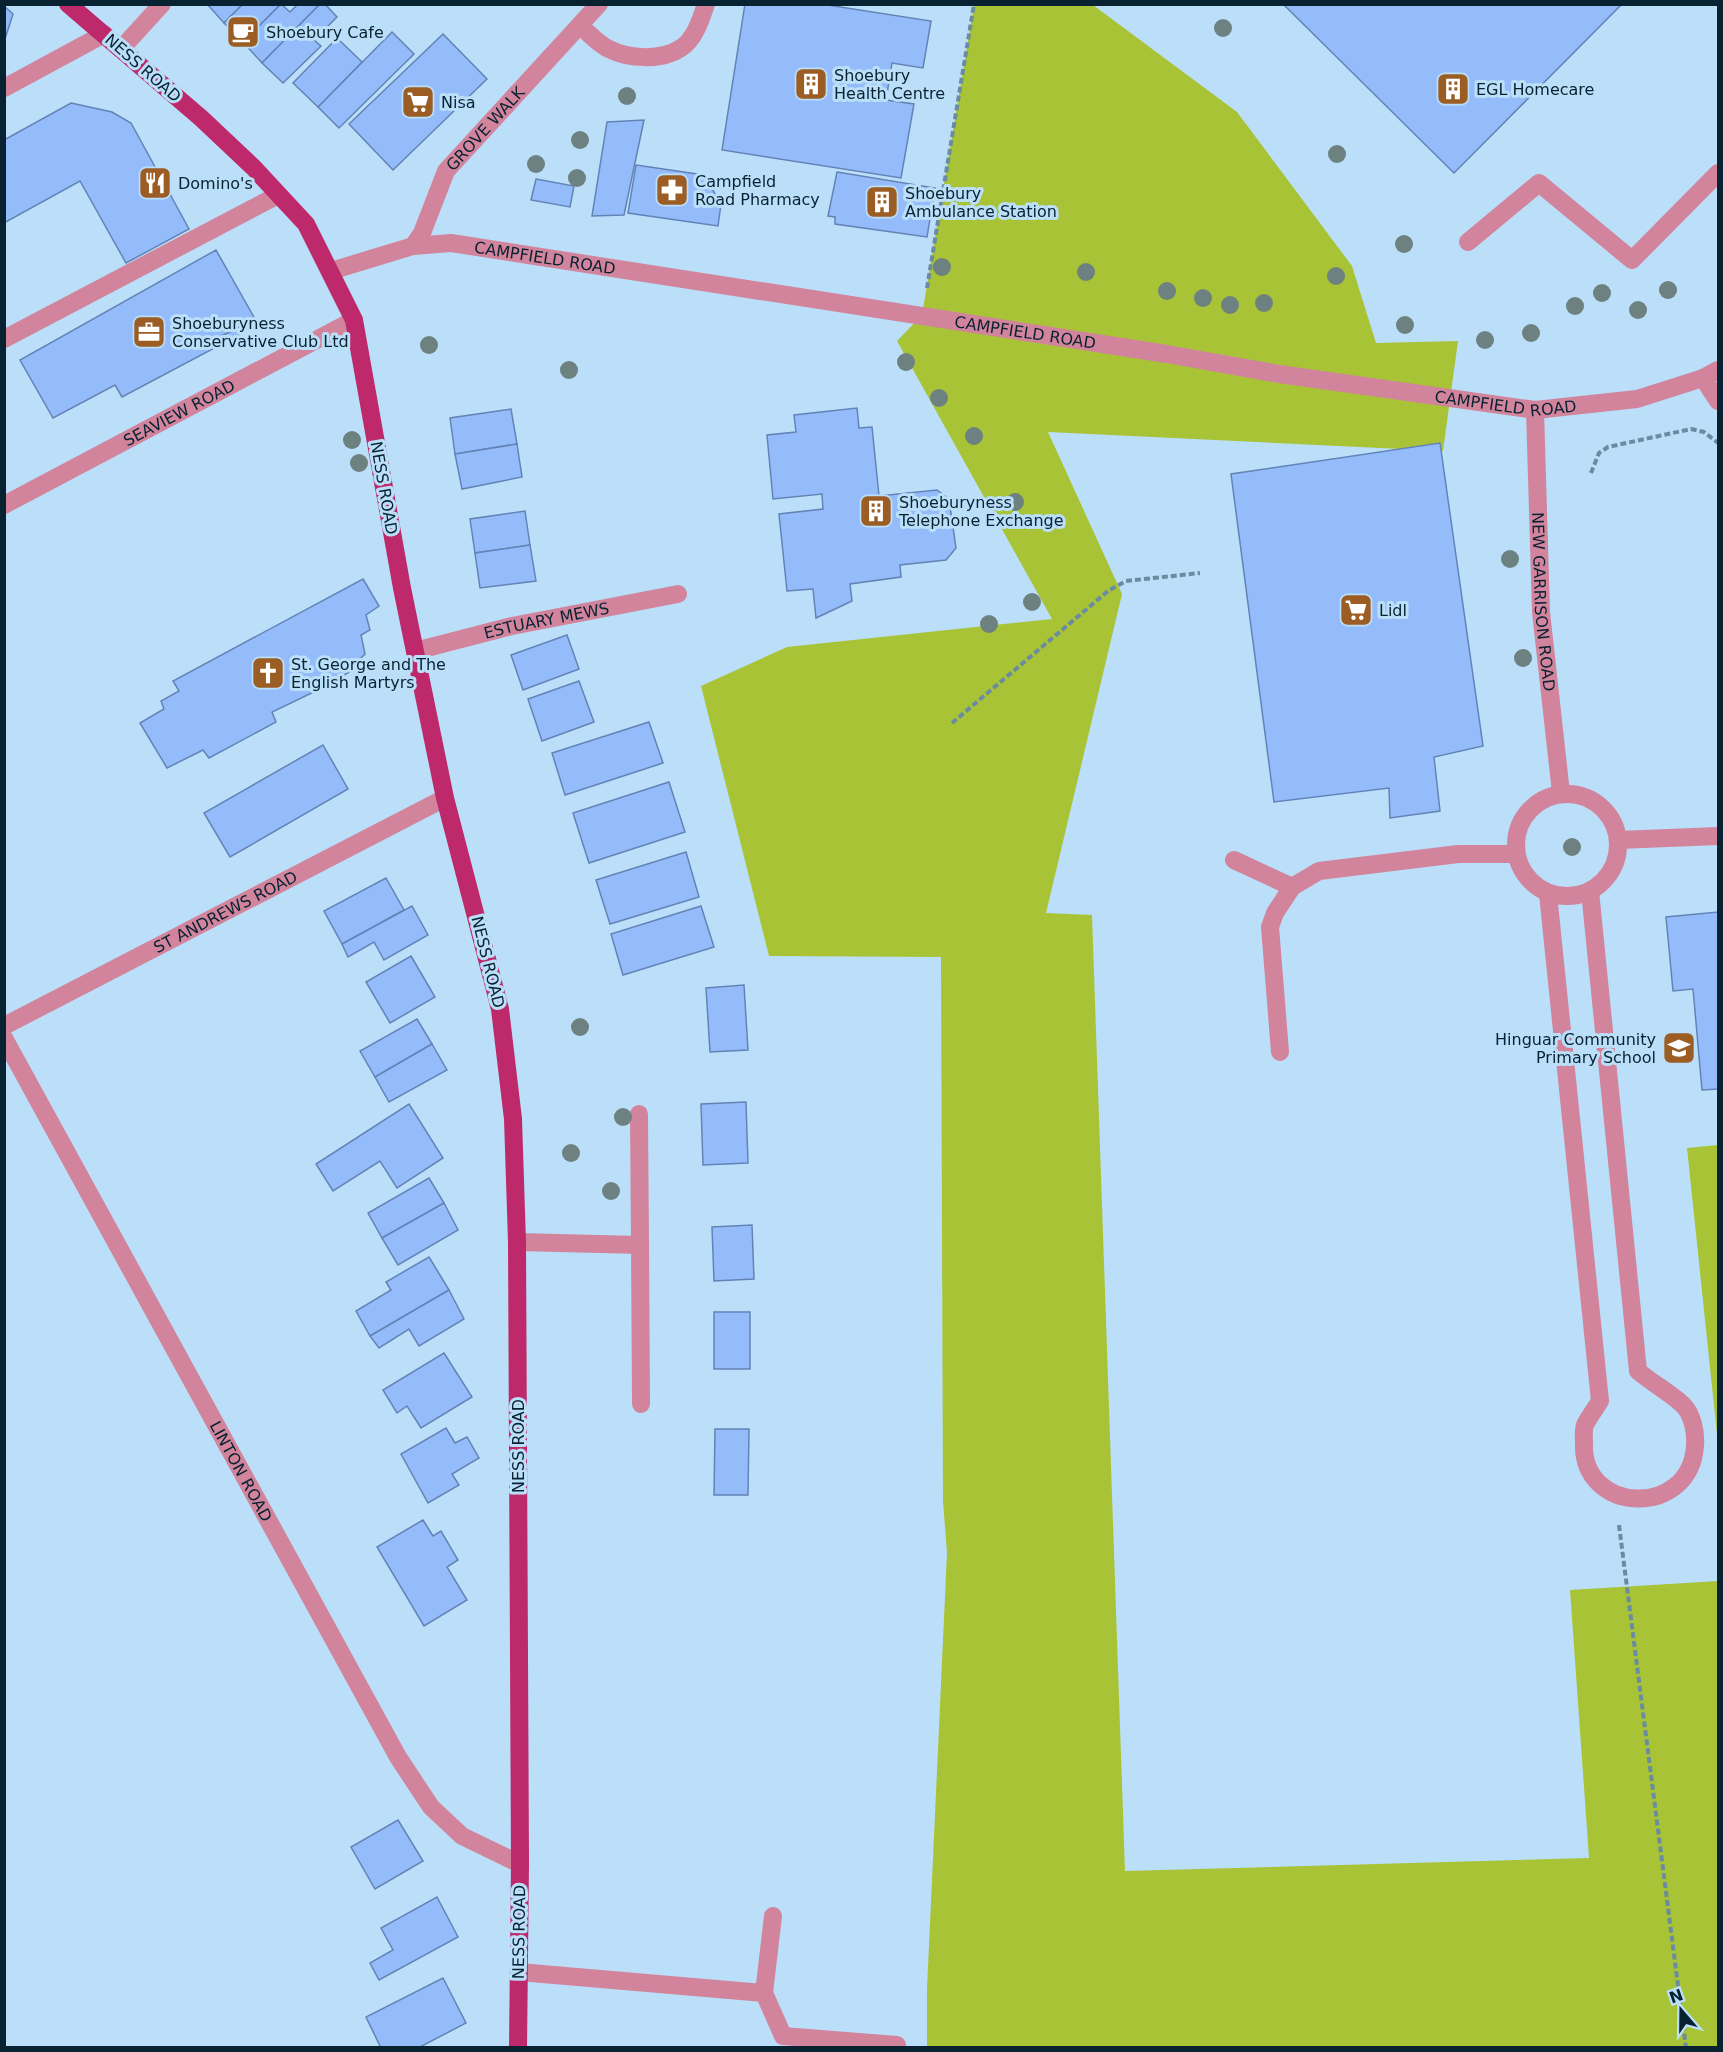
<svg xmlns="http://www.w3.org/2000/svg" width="1723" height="2052" font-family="'DejaVu Sans',sans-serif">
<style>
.green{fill:#a9c337}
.building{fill:#95bcfa;stroke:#6383b7;stroke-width:1.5}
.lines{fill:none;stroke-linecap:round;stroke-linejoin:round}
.path{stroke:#6b8ba0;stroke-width:4;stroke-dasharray:6 3;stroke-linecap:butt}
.minor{stroke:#d2849d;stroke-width:18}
.major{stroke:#bd296a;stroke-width:18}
.tree{fill:#6d8180}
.labels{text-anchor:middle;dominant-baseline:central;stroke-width:6;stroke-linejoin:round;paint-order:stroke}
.poi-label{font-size:16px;fill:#082232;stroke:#bbdff9;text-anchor:start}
.street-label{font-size:16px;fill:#082232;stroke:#bbdff9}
</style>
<rect width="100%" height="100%" fill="#bbdff9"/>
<g class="green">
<polygon points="974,5 1093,5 1237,112 1352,266 1376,343 1458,341 1443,451 1048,432 1122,594 1046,913 1092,915 1125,1871 1589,1858 1570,1590 1718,1581 1718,2047 927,2047 927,1989 947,1553 943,1501 941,957 769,956 701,686 787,647 1052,619 897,341 922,315"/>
<polygon points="1718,1145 1718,1444 1687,1148"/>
</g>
<g class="building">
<polygon points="207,4 243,4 224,23"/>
<polygon points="243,4 281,4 243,42 224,23"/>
<polygon points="281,4 290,12 298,4 320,4 262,63 243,42"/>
<polygon points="320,4 325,4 337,17 314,40 321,46 283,83 262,63"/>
<polygon points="745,4 821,4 931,21 923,68 892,63 886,100 914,104 901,178 722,150"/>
<polygon points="1283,4 1622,4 1454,173"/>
<polygon points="4,6 13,14 4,42"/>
<polygon points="392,32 414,54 339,128 318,107"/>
<polygon points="443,34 487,79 393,170 349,124"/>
<polygon points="337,38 362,62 318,107 293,83"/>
<polygon points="71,103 112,112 131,123 189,229 126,263 80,181 4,223 4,140"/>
<polygon points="644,120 624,215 592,216 607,122"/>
<polygon points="636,165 704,175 721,204 718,226 628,213"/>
<polygon points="837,172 935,188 927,237 835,224 835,217 828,216"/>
<polygon points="536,179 574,186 570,207 531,200"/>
<polygon points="216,250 255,319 218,338 222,344 122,397 115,385 53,418 20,360"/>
<polygon points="238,328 241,334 224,343 221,336"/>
<polygon points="857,408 859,428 872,427 879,496 937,490 949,499 956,548 946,560 900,565 901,577 850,584 852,601 816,618 813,589 787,591 779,514 823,509 822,494 773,499 767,435 796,432 794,415"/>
<polygon points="511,409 517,444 455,454 450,418"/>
<polygon points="1440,443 1483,746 1434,757 1440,811 1390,818 1389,788 1274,802 1231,474"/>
<polygon points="517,444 522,477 462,489 455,454"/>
<polygon points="525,511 530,545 475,553 470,519"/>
<polygon points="530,545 536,581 480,588 475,553"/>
<polygon points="363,579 379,606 366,615 370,630 361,635 365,654 361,658 363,664 322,688 272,712 276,722 209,758 203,750 167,768 140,723 164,709 161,701 179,691 173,681"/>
<polygon points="567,635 579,669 523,690 511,655"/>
<polygon points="579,681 594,722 542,741 528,699"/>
<polygon points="649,722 663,763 565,795 552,753"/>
<polygon points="323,745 348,789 230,857 204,813"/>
<polygon points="669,782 685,832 589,863 573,813"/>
<polygon points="686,852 699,897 610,924 596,880"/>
<polygon points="386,878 404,910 342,944 324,911"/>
<polygon points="412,906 428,935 384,960 374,942 348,957 342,944"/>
<polygon points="701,906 714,947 623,975 611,934"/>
<polygon points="1718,912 1718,1089 1702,1090 1693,989 1673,991 1666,917"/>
<polygon points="411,956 435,997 390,1023 366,982"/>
<polygon points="744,985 748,1050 710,1052 706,988"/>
<polygon points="417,1019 432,1044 375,1077 360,1051"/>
<polygon points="432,1044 447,1070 389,1102 375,1077"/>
<polygon points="746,1102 748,1163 703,1165 701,1104"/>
<polygon points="409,1104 443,1158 397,1188 380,1161 333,1191 316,1164"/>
<polygon points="429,1178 444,1203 382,1238 368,1213"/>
<polygon points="444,1203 458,1230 398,1265 382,1238"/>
<polygon points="752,1225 754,1279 714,1281 712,1227"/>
<polygon points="429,1257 449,1290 370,1336 356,1311 391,1290 386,1282"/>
<polygon points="449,1290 464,1319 419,1346 409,1329 379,1348 370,1336"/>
<rect x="714" y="1312" width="36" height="57"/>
<polygon points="444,1353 472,1397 421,1428 407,1406 397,1413 383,1390"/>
<polygon points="446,1428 455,1443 467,1437 479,1458 452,1474 459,1485 428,1503 401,1454"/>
<polygon points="715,1429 749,1429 748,1495 714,1495"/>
<polygon points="423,1520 433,1536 441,1531 458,1560 447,1567 467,1600 424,1626 377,1547"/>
<polygon points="398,1820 423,1861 375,1889 351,1847"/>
<polygon points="437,1897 458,1937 379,1980 370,1963 393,1950 381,1928"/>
<polygon points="443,1978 466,2023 418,2048 381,2048 366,2017"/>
</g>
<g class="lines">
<g class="path">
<polyline points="927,288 974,4"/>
<polyline points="1591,473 1599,453 1608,447 1691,429 1704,432 1718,443"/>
<polyline points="952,723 1108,591 1126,581 1200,573"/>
<polyline points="1619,1525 1686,2048"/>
</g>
<g class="minor">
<path d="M580,26C589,33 598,44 609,49C628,59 662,61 681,48C695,39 701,19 706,4"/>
<polyline points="121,49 162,4"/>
<polyline points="4,88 104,34"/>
<polyline points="1468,242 1539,183 1632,260 1718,173"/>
<path id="s1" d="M413,246L422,233L446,171L599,4"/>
<path id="s2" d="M331,271L413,246L451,243L1167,354L1279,374L1535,410L1637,399L1703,378L1718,370"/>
<polyline points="4,339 278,195"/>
<polyline points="1703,378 1718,401"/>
<path id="s3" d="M1535,410L1541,612L1561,793"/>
<path id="s4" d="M4,505L354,320"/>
<path id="s5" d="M415,651L512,626L678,594"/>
<circle cx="1567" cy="845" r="51"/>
<polyline points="1618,840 1718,836"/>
<polyline points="1234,860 1292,887"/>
<path d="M1548,894L1600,1401C1595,1409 1589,1417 1585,1425C1583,1430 1584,1437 1584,1443C1581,1514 1690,1519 1695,1446C1696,1433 1693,1414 1682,1404C1669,1392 1652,1383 1638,1371L1590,891"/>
<path id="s6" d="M4,1026L445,798"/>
<path id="s7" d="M4,1038L398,1757L431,1807L462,1836L520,1864"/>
<polyline points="1280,1052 1270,927 1275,913 1292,887 1319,871 1458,854 1516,854"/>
<polyline points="517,1242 640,1245 639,1114"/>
<polyline points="640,1245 641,1404"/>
<polyline points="519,1972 764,1993 783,2036 897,2045"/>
<polyline points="764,1993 773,1916"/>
</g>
<polyline class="major" points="68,4 201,118 254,168 306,224 354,320 402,588 445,798 500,1009 513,1119 517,1242 520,1864 518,2048"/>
</g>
<g class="tree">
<circle cx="1223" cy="28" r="9"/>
<circle cx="627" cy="96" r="9"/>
<circle cx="580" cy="140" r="9"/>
<circle cx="1337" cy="154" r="9"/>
<circle cx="536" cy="164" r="9"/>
<circle cx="577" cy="178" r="9"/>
<circle cx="1404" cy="244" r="9"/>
<circle cx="942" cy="267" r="9"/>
<circle cx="1086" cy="272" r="9"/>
<circle cx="1336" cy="276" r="9"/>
<circle cx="1668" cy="290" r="9"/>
<circle cx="1167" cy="291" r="9"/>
<circle cx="1602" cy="293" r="9"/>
<circle cx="1203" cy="298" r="9"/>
<circle cx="1264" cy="303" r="9"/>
<circle cx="1230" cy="305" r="9"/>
<circle cx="1575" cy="306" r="9"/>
<circle cx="1638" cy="310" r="9"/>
<circle cx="1405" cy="325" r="9"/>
<circle cx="1531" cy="333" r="9"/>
<circle cx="1485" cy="340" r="9"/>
<circle cx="429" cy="345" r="9"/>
<circle cx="906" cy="362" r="9"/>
<circle cx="569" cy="370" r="9"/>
<circle cx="939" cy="398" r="9"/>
<circle cx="974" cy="436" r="9"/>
<circle cx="352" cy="440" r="9"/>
<circle cx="359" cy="463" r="9"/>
<circle cx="1015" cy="502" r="9"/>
<circle cx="1510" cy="559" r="9"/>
<circle cx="1032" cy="602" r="9"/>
<circle cx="989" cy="624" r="9"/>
<circle cx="1523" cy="658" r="9"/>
<circle cx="1572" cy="847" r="9"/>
<circle cx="580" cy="1027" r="9"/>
<circle cx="623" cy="1117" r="9"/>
<circle cx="571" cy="1153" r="9"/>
<circle cx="611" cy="1191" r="9"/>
</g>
<defs>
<g id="cafe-square" transform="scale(1.725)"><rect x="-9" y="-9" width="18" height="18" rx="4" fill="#9b5d23" stroke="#bbdff9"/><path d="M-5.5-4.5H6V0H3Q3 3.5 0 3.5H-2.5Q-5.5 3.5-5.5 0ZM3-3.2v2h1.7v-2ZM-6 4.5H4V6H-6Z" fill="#fff"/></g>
<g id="building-square" transform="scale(1.725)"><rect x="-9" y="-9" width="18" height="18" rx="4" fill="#9b5d23" stroke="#bbdff9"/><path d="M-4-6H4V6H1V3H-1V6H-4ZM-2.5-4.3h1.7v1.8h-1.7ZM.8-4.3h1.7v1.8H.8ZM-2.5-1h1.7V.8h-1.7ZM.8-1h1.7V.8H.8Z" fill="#fff"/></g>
<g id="supermarket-square" transform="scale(1.725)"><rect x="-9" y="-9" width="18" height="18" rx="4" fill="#9b5d23" stroke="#bbdff9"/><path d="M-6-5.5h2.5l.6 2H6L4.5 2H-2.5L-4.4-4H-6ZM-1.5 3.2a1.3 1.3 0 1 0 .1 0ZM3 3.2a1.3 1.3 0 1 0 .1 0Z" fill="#fff"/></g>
<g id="restaurant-square" transform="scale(1.725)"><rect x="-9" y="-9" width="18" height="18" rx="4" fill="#9b5d23" stroke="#bbdff9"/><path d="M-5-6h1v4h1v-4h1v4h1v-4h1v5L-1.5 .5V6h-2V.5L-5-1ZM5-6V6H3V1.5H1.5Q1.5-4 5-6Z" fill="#fff"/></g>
<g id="pharmacy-square" transform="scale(1.725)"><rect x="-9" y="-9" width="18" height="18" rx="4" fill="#9b5d23" stroke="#bbdff9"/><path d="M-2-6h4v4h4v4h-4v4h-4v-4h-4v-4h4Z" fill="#fff"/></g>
<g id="office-square" transform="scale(1.725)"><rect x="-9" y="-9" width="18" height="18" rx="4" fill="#9b5d23" stroke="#bbdff9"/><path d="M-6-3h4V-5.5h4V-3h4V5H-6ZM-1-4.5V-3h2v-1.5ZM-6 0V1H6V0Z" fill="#fff"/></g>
<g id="church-square" transform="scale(1.725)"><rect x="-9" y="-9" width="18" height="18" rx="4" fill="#9b5d23" stroke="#bbdff9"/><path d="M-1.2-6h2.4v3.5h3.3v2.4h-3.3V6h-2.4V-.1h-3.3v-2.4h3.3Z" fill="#fff"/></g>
<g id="school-square" transform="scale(1.725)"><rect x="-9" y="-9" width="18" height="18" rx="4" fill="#9b5d23" stroke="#bbdff9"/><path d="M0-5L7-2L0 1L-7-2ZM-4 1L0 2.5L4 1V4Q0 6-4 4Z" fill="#fff"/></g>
</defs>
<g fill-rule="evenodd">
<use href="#cafe-square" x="243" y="32"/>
<use href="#building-square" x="811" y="84"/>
<use href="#building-square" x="1453" y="89"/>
<use href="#supermarket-square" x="418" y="102"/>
<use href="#restaurant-square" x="155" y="183"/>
<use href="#pharmacy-square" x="672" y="190"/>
<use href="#building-square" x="882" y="202"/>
<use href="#office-square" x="149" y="332"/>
<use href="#building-square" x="876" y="511"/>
<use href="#supermarket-square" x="1356" y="610"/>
<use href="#church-square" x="268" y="673"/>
<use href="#school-square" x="1679" y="1048"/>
</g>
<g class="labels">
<g class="poi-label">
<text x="266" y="32">Shoebury Cafe</text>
<text x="834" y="75">Shoebury<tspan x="834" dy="18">Health Centre</tspan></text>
<text x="1476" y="89">EGL Homecare</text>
<text x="441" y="102">Nisa</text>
<text x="695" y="181">Campfield<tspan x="695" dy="18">Road Pharmacy</tspan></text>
<text x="178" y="183">Domino's</text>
<text x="905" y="193">Shoebury<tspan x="905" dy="18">Ambulance Station</tspan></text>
<text x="172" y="323">Shoeburyness<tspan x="172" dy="18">Conservative Club Ltd</tspan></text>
<text x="899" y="502">Shoeburyness<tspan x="899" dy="18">Telephone Exchange</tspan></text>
<text x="1379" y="610">Lidl</text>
<text x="291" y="664">St. George and The<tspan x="291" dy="18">English Martyrs</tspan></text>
<text x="1656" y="1039" text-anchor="end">Hinguar Community<tspan x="1656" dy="18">Primary School</tspan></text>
</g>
<g class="street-label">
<text transform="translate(143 68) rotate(41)">NESS ROAD</text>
<text stroke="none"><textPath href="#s1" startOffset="140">GROVE WALK</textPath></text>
<text stroke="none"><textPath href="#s2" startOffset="219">CAMPFIELD ROAD</textPath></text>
<text stroke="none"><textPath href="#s2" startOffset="705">CAMPFIELD ROAD</textPath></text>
<text stroke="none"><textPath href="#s2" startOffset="1191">CAMPFIELD ROAD</textPath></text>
<text stroke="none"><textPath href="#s4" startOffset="198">SEAVIEW ROAD</textPath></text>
<text transform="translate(384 488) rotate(80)">NESS ROAD</text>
<text stroke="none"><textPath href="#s3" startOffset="192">NEW GARRISON ROAD</textPath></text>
<text stroke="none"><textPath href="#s5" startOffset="135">ESTUARY MEWS</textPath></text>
<text stroke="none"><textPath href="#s6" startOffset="249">ST ANDREWS ROAD</textPath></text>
<text transform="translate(488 962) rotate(76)">NESS ROAD</text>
<text transform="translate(518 1446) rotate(-90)">NESS ROAD</text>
<text stroke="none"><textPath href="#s7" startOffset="494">LINTON ROAD</textPath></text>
<text transform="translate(519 1932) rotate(-89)">NESS ROAD</text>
</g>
</g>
<rect width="1723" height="2052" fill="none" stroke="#082232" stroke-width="12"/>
<g transform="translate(1681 2010) rotate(340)" stroke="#bbdff9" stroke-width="4.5" paint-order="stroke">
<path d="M0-4.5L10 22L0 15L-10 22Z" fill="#082232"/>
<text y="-9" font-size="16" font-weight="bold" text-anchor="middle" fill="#082232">N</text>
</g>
</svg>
